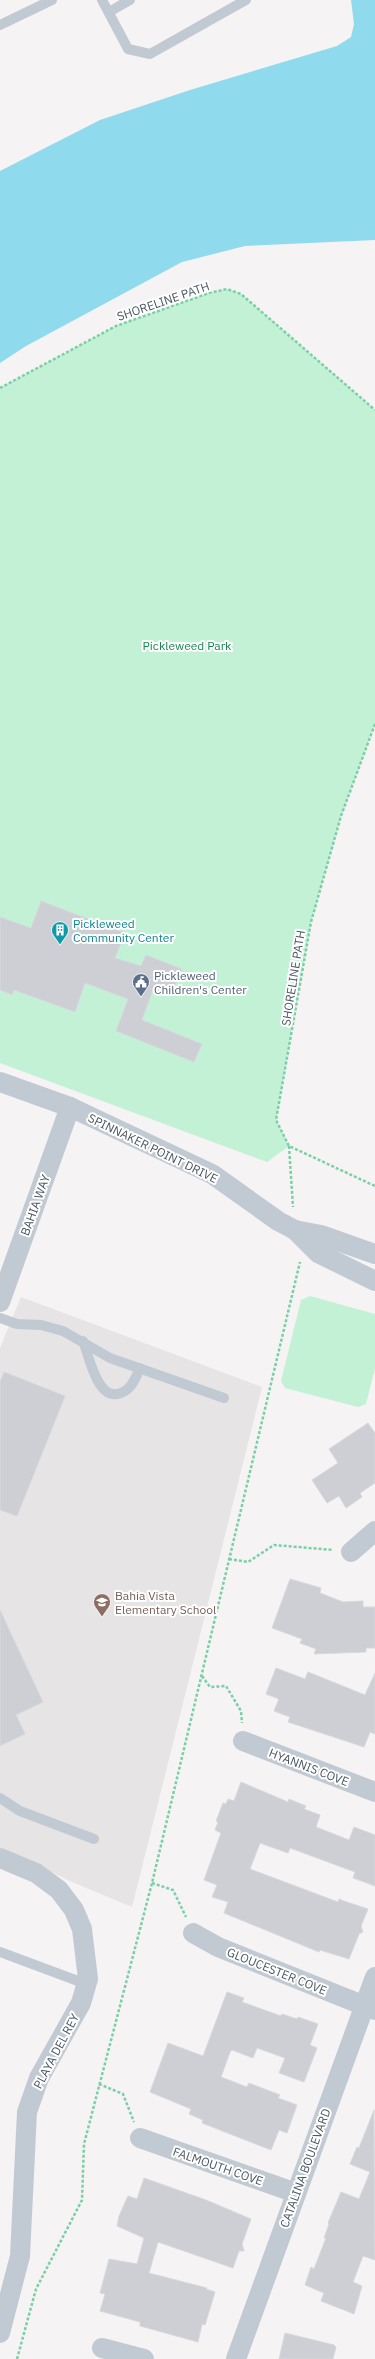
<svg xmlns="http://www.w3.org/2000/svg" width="375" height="2359" font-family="'IBM Plex Sans',sans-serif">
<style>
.education{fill:#e6e4e5}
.green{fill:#c3f1d5}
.water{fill:#90daee}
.building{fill:#cdcfd5;stroke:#d7d9de}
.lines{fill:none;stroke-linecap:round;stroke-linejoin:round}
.path{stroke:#7ad0a6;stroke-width:2.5;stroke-dasharray:3 2;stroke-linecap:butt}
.service{stroke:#c1cad2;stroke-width:10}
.minor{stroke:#c1cad2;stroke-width:20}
.labels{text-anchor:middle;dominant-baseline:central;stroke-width:4;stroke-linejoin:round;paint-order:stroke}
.street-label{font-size:12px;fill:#4a5661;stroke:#fff}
.park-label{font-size:12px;fill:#17864f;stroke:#fff}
.culture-label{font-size:12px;fill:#0d838f;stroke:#fff;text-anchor:start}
.service-label{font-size:12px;fill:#4e5e75;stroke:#fff;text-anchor:start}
.education-label{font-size:12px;fill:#785e54;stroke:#fff;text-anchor:start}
</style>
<rect width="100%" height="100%" fill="#f5f3f3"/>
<polygon class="education" points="21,1297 262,1387 132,1907 72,1882 0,1848 0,1348"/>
<g class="green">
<polygon points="227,289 241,294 375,410 375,724 341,816 311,922 276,1120 289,1146 267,1162 0,1063 0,388 116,326 209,293"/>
<polygon points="310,1296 375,1314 375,1368 366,1404 358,1407 285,1388 281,1381 301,1300"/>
</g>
<polygon class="water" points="351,0 375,0 375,240 245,246 182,262 26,346 0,363 0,171 100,120 190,90 337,46 351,37 354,24"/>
<g class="building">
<polygon points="41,901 125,933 115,958 141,966 146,955 182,969 174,988 167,985 164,994 153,990 142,1020 202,1044 194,1062 116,1031 128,999 85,983 75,1012 14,990 12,995 0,990 0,917 31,928"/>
<polygon points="4,1372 65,1396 17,1516 0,1510 0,1382"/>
<polygon points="368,1423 375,1433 375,1483 360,1493 362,1497 346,1508 339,1496 327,1503 312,1480 338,1463 329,1449"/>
<polygon points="290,1579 321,1588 320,1593 343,1602 363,1601 363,1607 375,1607 375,1648 366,1648 366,1652 314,1654 316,1649 300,1643 302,1639 272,1628"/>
<polygon points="0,1610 43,1702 16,1715 25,1734 0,1746"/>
<polygon points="276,1668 305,1679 308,1672 365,1695 375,1673 375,1734 370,1732 364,1747 288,1722 290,1717 274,1711 279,1699 266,1694"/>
<polygon points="241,1782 288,1802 289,1799 306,1806 304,1809 320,1815 316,1827 349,1840 354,1827 375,1835 375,1886 353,1878 355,1872 290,1848 288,1853 260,1843 250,1869 338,1902 339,1899 344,1901 368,1909 361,1926 363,1932 359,1934 349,1959 320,1950 319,1952 224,1913 228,1902 212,1897 217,1885 204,1880 221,1833 215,1830 218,1822 216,1821 223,1803 226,1804 228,1799 234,1801"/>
<polygon points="227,1992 244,1998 242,2002 281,2016 282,2014 297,2019 298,2017 318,2024 310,2045 317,2048 304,2082 279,2073 285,2058 257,2048 253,2058 232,2050 230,2052 221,2077 247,2087 249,2083 280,2095 278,2098 297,2105 287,2133 279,2130 271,2150 202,2123 203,2120 189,2114 191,2109 150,2092 168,2043 203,2056"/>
<polygon points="374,2110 375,2260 363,2256 353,2282 362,2286 354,2314 321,2301 324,2293 305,2285 311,2267 314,2269 326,2238 324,2238 329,2224 328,2223 341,2192 359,2199 370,2172 350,2164 357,2147 359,2148"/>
<polygon points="144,2178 206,2200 251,2219 242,2244 244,2251 239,2251 233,2268 158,2242 149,2273 207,2288 206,2289 215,2292 205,2325 202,2324 198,2342 140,2326 140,2322 100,2311 105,2294 100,2293 109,2259 137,2264 144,2238 117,2226 119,2216 128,2196 137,2199"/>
<polygon points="285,2333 334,2345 336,2347 333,2359 279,2359"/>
</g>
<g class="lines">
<g class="path">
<polyline points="0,388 116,326 209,293 227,289 241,294 375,410"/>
<polyline points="375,724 341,816 311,922 276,1120 289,1146 375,1186"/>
<polyline points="289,1146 293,1207"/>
<polyline points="229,1559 248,1562 274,1545 333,1550"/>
<polyline points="202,1676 210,1687 226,1686 241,1711 242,1723"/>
<polyline points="152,1883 173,1890 186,1917"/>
<polyline points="99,2084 123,2094 134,2122"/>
<polyline points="17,2359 36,2289 82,2200 84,2144 152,1883 300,1262"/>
</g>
<g class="service">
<polyline points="102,0 128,49 150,54 246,0"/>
<polyline points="109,12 130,0"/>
<polyline points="0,25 52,0"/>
<polyline points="0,1318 17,1324 41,1325 63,1331 110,1358 224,1398"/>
<path d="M83,1341C89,1356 97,1398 117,1394C130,1392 135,1380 140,1368"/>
<polyline points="0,1798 20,1811 94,1839"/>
<polyline points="0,1952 86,1984"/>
</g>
<g class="minor">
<polyline points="0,1082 70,1107 212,1174 278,1221 295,1230 318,1253 375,1281"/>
<polyline points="295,1230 321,1235 375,1254"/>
<polyline points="0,1302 70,1107"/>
<polyline points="351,1552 375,1531"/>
<polyline points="243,1741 375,1792"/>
<polyline points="0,1858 36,1873 59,1890 74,1910 82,1929 88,1979 81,2003 39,2078 27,2112 20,2256 0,2333"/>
<polyline points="193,1933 218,1947 375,2010"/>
<polyline points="140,2138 296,2193"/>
<polyline points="102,2348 144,2359"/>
<polyline points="236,2359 375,1977"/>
</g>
</g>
<defs>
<g id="building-pin" transform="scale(0.9)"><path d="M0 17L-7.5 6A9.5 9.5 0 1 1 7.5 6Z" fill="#0f9aa8" stroke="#fff"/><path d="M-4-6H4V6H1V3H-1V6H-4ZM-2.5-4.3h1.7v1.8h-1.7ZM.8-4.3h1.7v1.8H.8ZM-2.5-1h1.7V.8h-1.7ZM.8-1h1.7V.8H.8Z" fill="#fff"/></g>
<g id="civic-pin" transform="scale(0.9)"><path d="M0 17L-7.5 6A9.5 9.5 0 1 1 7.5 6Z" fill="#5c6f8a" stroke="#fff"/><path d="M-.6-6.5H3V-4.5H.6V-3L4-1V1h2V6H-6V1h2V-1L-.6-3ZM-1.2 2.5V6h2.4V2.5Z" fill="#fff"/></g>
<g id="school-pin" transform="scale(0.9)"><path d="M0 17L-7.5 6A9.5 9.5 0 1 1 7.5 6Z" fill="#8d6e63" stroke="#fff"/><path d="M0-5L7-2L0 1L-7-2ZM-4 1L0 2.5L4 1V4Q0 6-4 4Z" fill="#fff"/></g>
</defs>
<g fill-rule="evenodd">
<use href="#building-pin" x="60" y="930"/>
<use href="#civic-pin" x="141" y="982"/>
<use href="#school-pin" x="102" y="1602"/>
</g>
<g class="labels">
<g class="street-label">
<text transform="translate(163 301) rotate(-19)">SHORELINE PATH</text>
<text transform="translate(293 978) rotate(-81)">SHORELINE PATH</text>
<text transform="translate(153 1148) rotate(26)">SPINNAKER POINT DRIVE</text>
<text transform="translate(35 1205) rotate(-70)">BAHIA WAY</text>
<text transform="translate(309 1767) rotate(21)">HYANNIS COVE</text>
<text transform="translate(277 1971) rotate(22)">GLOUCESTER COVE</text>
<text transform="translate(56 2051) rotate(-62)">PLAYA DEL REY</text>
<text transform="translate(218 2166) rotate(19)">FALMOUTH COVE</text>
<text transform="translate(305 2168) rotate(-70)">CATALINA BOULEVARD</text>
</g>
<g class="park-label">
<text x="187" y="645">Pickleweed Park</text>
</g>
<g class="culture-label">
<text x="73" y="923">Pickleweed<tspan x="73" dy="14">Community Center</tspan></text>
</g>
<g class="service-label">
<text x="154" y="975">Pickleweed<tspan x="154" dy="14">Children's Center</tspan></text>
</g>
<g class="education-label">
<text x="115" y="1595">Bahia Vista<tspan x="115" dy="14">Elementary School</tspan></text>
</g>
</g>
</svg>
